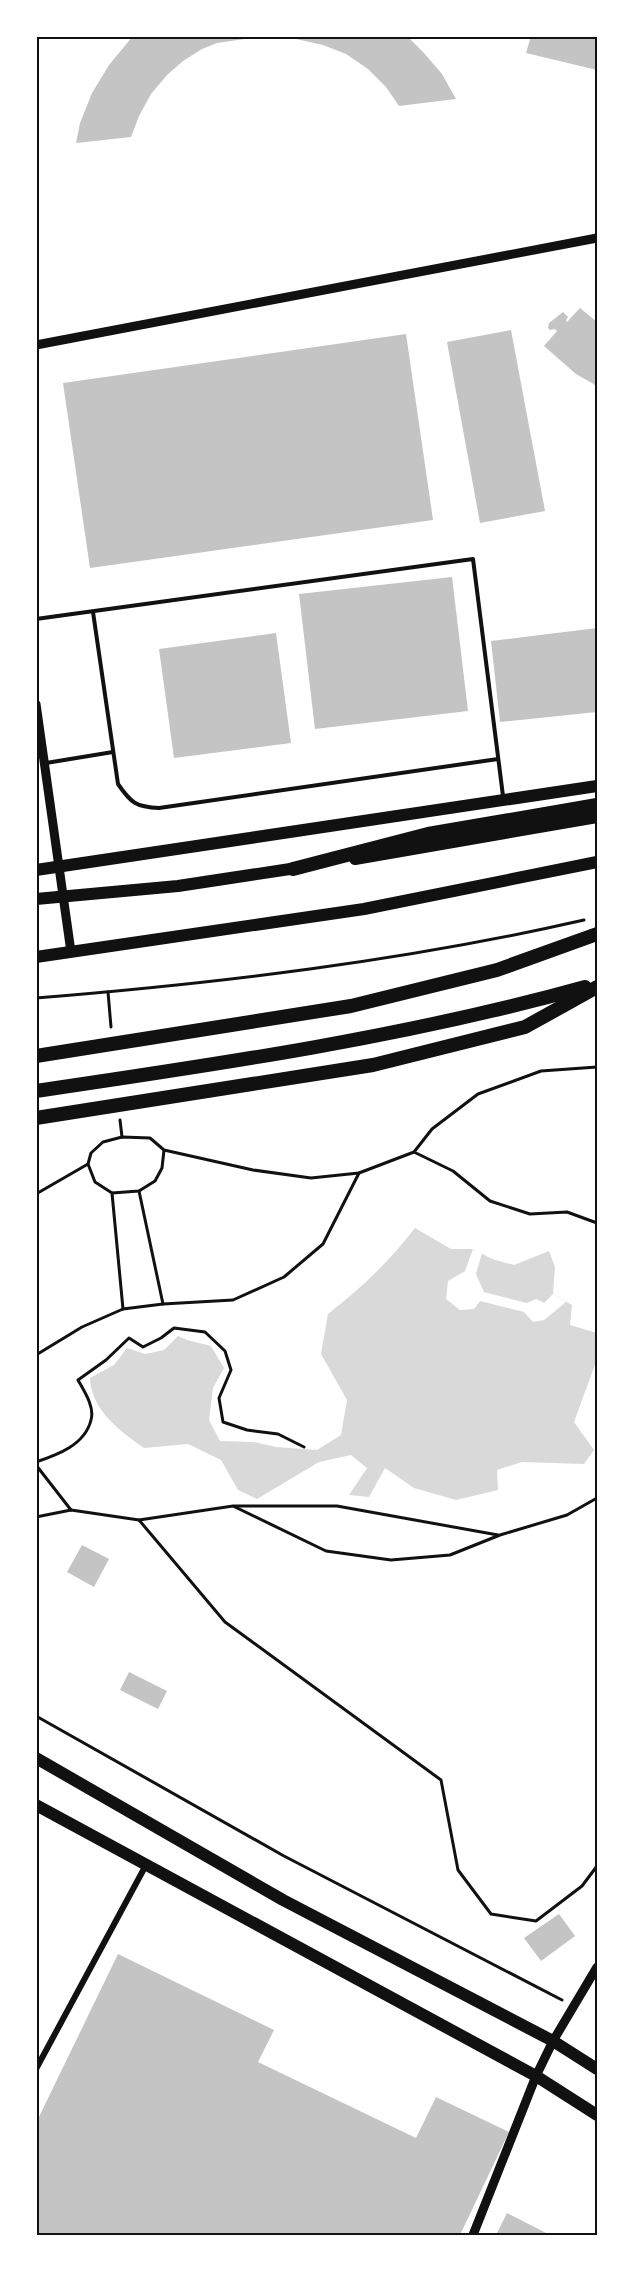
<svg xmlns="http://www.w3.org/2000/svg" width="633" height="2271" font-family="Signika,sans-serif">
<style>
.water{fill:#d9d9d9}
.pier{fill:#fff}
.building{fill:#c4c4c4}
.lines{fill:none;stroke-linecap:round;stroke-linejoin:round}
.path{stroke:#111;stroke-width:3}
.service{stroke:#111;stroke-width:4}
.minor{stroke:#111;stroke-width:6}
.tertiary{stroke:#111;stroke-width:9}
.primary{stroke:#111;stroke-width:12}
.trunk{stroke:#111;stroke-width:14}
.neatline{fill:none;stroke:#111;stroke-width:2}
</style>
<rect width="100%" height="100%" fill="#fff"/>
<path class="water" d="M415,1228L451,1249H473L492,1259L514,1265L549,1251L555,1267L553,1294L572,1305L570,1325L597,1333V1359L574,1422L594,1450L584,1464L522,1462L497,1470L498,1490L456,1500L414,1488L385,1468L369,1497L349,1495L367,1468L351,1455L319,1462L257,1499L238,1490L221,1460L188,1444L144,1448C120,1431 91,1410 90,1378L114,1365L127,1348L145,1354L164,1350L178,1336L187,1340L211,1346L224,1368L213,1388L209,1420L220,1441L254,1442L276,1447L317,1450L341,1435L347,1400L321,1354L328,1314C361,1288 389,1262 415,1228Z"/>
<polygon class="pier" points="473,1249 482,1253 476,1274 484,1292 527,1303 536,1299 544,1303 553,1294 566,1302 544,1320 533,1322 524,1312 480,1301 474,1309 460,1310 446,1299 448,1281 465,1271"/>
<g class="building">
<polygon points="133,36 252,36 252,38 217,43 202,49 183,61 167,75 151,94 139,116 131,137 76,143 80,123 92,93 109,65"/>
<polygon points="283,36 407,36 424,53 442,74 456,99 399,106 386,87 368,69 346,54 323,45"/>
<polygon points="531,36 597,36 597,70 526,53"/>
<polygon points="580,308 597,322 597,386 576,374 544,346 557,331 555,329 550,330 548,328 549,323 563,312 568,317 566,320 567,322"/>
<polygon points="511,330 545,511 480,523 447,342"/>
<polygon points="406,334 433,520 90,568 63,383"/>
<polygon points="452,577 468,711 315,729 299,594"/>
<polygon points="597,628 597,712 500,722 491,641"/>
<polygon points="276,633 291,743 174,758 159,649"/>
<polygon points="82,1545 109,1559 94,1587 67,1572"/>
<polygon points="129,1672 167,1691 158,1709 120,1690"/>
<polygon points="559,1914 575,1936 541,1961 524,1938"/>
<polygon points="118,1954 274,2030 258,2062 416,2138 436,2097 509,2132 460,2235 36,2235 36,2123"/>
<polygon points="507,2213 550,2235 496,2235"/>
</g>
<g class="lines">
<g class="path">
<polyline points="108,992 111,1027"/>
<path d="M36,998C220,983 404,961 584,920"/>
<polyline points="120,1120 122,1137"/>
<polyline points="164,1150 162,1168 155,1181 139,1191 112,1193 95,1182 88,1164 91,1153 103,1142 122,1137 150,1138 164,1150 253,1170 311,1178 359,1173 414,1152 453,1171 490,1201 530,1214 567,1212 597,1223"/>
<polyline points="414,1152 432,1129 478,1094 541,1071 597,1067"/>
<polyline points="139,1191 163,1304"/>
<polyline points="112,1193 123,1309"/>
<polyline points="36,1194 88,1164"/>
<polyline points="36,1355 82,1327 123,1309 163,1304 233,1300 284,1277 323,1244 359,1173"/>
<path d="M36,1462C57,1455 85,1445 91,1420C95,1407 84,1391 78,1380L106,1360L129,1338L143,1347L161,1338L174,1328L205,1332L225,1351L231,1370L219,1398L223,1422L247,1430L278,1434L304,1447"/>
<polyline points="36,1465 71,1510"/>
<polyline points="234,1506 337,1506 498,1535"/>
<polyline points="36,1517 71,1510 139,1520 233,1506 326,1551 391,1560 450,1555 500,1535 567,1515 597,1498"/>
<polyline points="139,1520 225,1622 441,1780 458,1870 491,1914 536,1921 582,1886 597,1866"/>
<polyline points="36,1716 284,1856 562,2000"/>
</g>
<g class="service">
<path d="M93,612L118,784C131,803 136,807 159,808L498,759"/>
<polyline points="36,619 473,559 503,796"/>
<polyline points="46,763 113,752"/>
</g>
<polyline class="minor" points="36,2069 146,1865"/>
<g class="tertiary">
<polyline points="36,345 597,238"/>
<polyline points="36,704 71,952"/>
<polyline points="473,2235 536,2076 553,2041 597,1967"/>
</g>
<g class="primary">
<polyline points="355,859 597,817"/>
<polyline points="36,870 597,786"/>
<polyline points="36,899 178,886 303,867"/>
<polyline points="36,957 364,909 597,862"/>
<polyline points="36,1758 283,1900 553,2041 597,2069"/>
<polyline points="36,1805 536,2076 597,2115"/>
</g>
<g class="trunk">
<polyline points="293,869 428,834 597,805"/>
<polyline points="36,1056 351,1006 497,970 597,934"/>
<path d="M36,1091C220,1064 405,1037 585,987"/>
<polyline points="36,1118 373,1065 525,1027 597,987"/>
</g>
</g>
<rect width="633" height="2271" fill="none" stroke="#ffffff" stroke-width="75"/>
<rect x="38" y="38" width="558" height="2196" class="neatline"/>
</svg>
